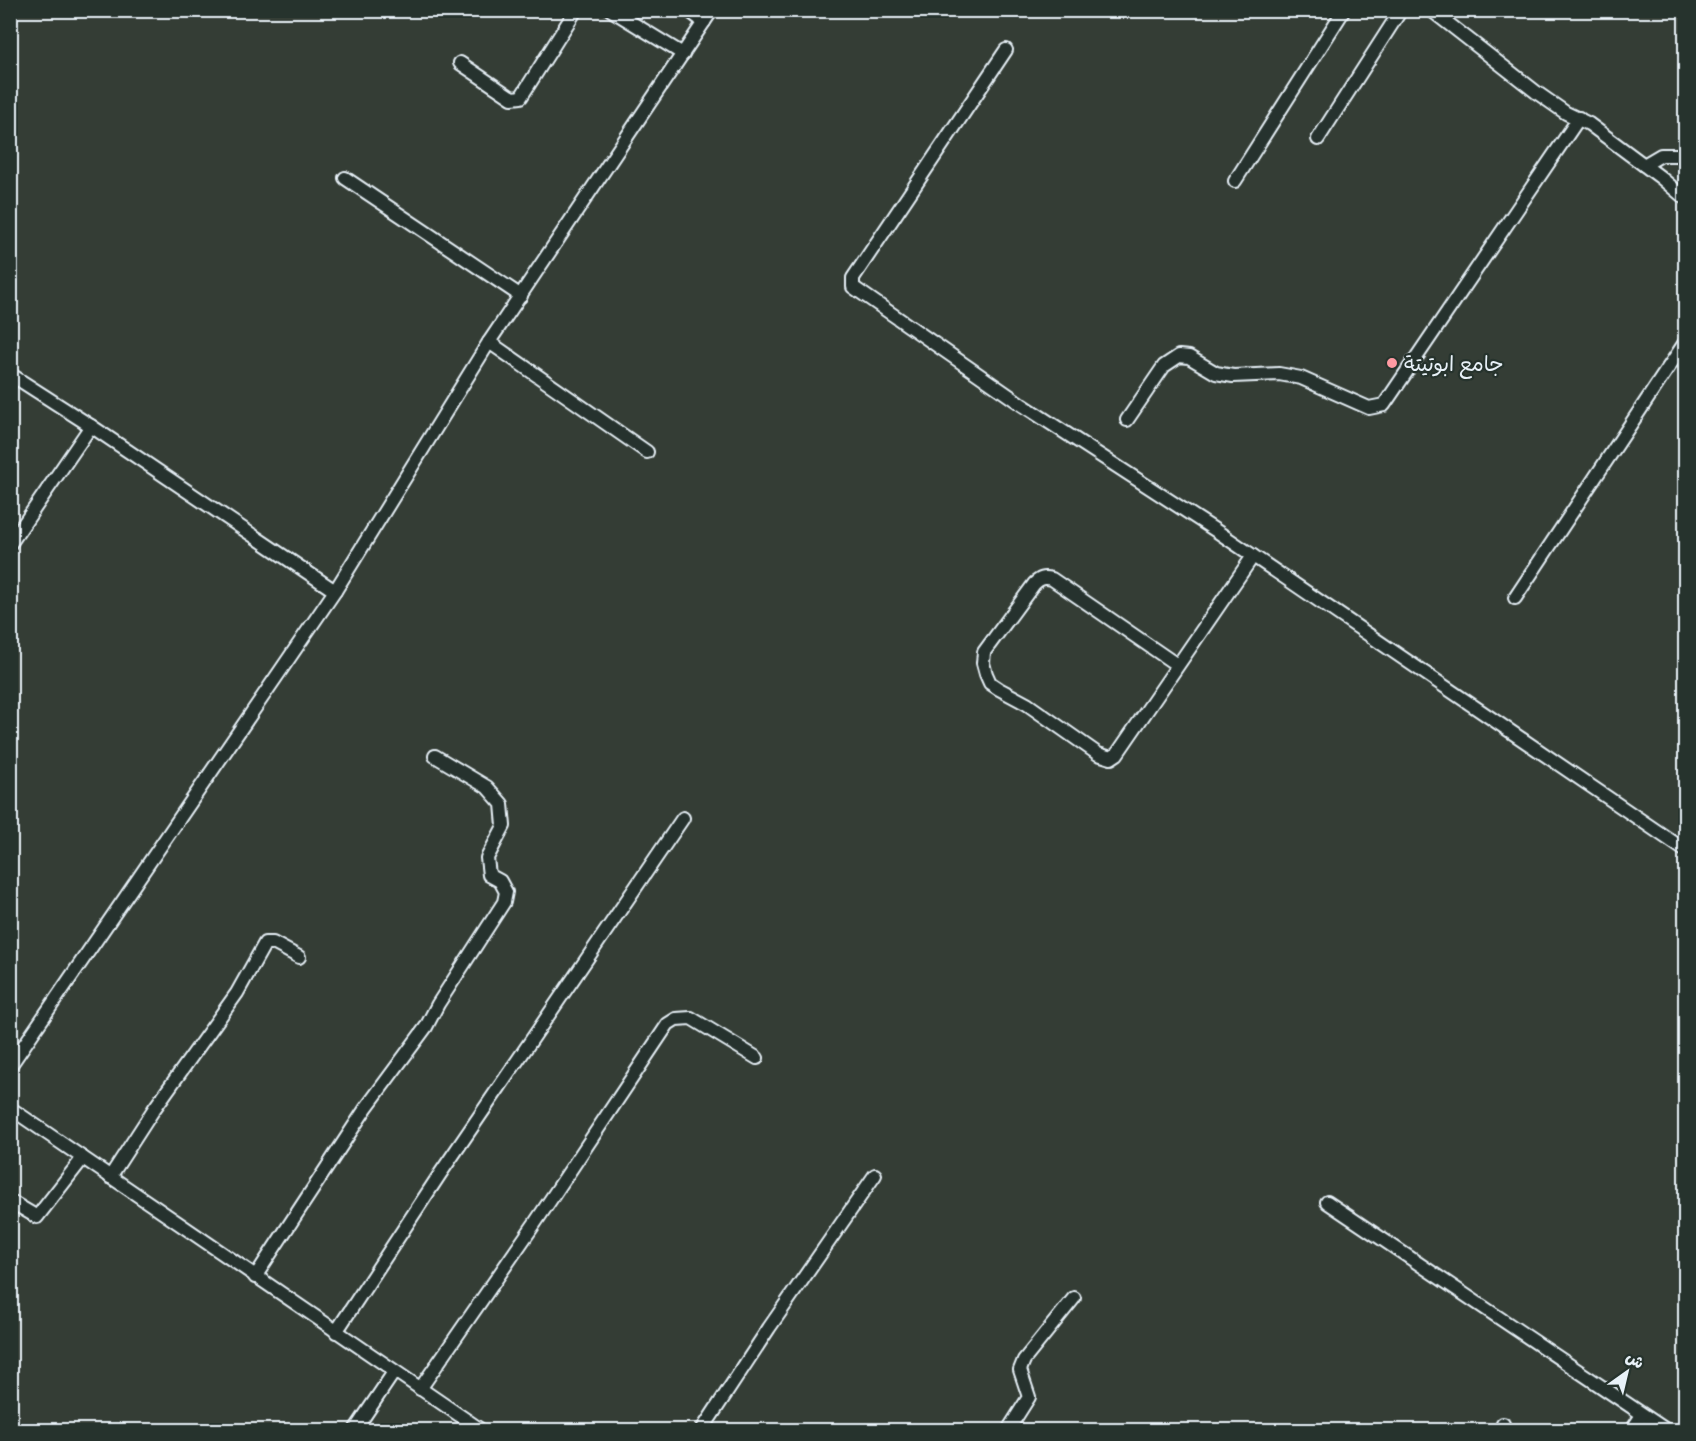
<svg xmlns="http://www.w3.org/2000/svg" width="1696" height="1441" font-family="Itim,'Playpen Sans Arabic',sans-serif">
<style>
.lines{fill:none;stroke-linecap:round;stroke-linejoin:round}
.minor-casing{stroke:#e8f1f8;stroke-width:16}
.minor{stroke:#26332d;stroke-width:12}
.poi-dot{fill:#ff9aa2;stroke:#26332d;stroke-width:2}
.labels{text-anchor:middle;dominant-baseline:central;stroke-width:4.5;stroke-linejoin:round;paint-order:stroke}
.poi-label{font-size:21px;fill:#e8f1f8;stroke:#26332d;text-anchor:start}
</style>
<rect width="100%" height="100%" fill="#343d35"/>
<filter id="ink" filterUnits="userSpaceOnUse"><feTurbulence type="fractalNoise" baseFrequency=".0167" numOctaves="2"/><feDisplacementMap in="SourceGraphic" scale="12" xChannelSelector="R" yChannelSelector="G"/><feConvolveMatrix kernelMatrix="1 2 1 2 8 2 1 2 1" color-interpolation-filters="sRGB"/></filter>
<g filter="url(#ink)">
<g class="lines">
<g class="minor-casing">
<g id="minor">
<polyline points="611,10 683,54"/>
<polyline points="688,10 704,22"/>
<polyline points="1431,10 1536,92 1566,113 1589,124 1660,177 1686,199"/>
<polyline points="1006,50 853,278 853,287 1021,404 1218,532 1686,851"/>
<polyline points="460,63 512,98 521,97 576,10"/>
<polyline points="1318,139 1401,10"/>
<polyline points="1644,165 1661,155 1686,155"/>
<polyline points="345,178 521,296"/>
<polyline points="1235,181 1344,10"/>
<polyline points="489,342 647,452"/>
<polyline points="10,374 91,426 335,591"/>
<polyline points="1127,420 1164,366 1179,356 1189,357 1216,373 1233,376 1279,374 1301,378 1369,408 1384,405 1579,118"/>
<polyline points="10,544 91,426"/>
<polyline points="1515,598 1686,341"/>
<path d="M1177,665L1052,579C1044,577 1040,578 1034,584L984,652L983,663L986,674L990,683L999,689L1027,704L1098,754L1111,758L1117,754L1253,556"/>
<polyline points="10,1066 335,591 489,342 712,10"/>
<polyline points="10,1108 481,1430"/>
<polyline points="110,1177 154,1109 237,993 265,943 273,943 299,957"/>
<polyline points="10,1201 37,1217 83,1158"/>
<polyline points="1327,1202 1666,1430"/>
<polyline points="255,1277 366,1108 426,1027 438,1004 504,902 506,892 500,881 489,875 487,858 504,826 502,804 487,787 435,756"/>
<polyline points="336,1332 440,1174 683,818"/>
<polyline points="420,1389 535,1223 668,1024 676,1019 691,1018 757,1058"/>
<polyline points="1503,1424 1503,1430"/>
<polyline points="355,1430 394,1372"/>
<polyline points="702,1430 769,1328 875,1175"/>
<polyline points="1008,1430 1029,1397 1020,1370 1024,1360 1074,1298"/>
<polyline points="1632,1430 1642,1415"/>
</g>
</g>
<use href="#minor" class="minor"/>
</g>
</g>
<circle class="poi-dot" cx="1392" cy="363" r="6"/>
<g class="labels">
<g class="poi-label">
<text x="1404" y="363">جامع ابوتيتة</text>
</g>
</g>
<rect width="1696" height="1441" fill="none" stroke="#26332d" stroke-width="36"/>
<rect x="18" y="18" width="1660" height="1405" fill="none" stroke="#e8f1f8" stroke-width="2" filter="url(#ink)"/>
<g transform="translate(1627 1372) rotate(34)" stroke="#26332d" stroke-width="4.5" paint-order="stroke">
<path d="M0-4.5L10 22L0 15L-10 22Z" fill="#e8f1f8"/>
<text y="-9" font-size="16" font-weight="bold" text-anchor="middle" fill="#e8f1f8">ش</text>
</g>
</svg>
